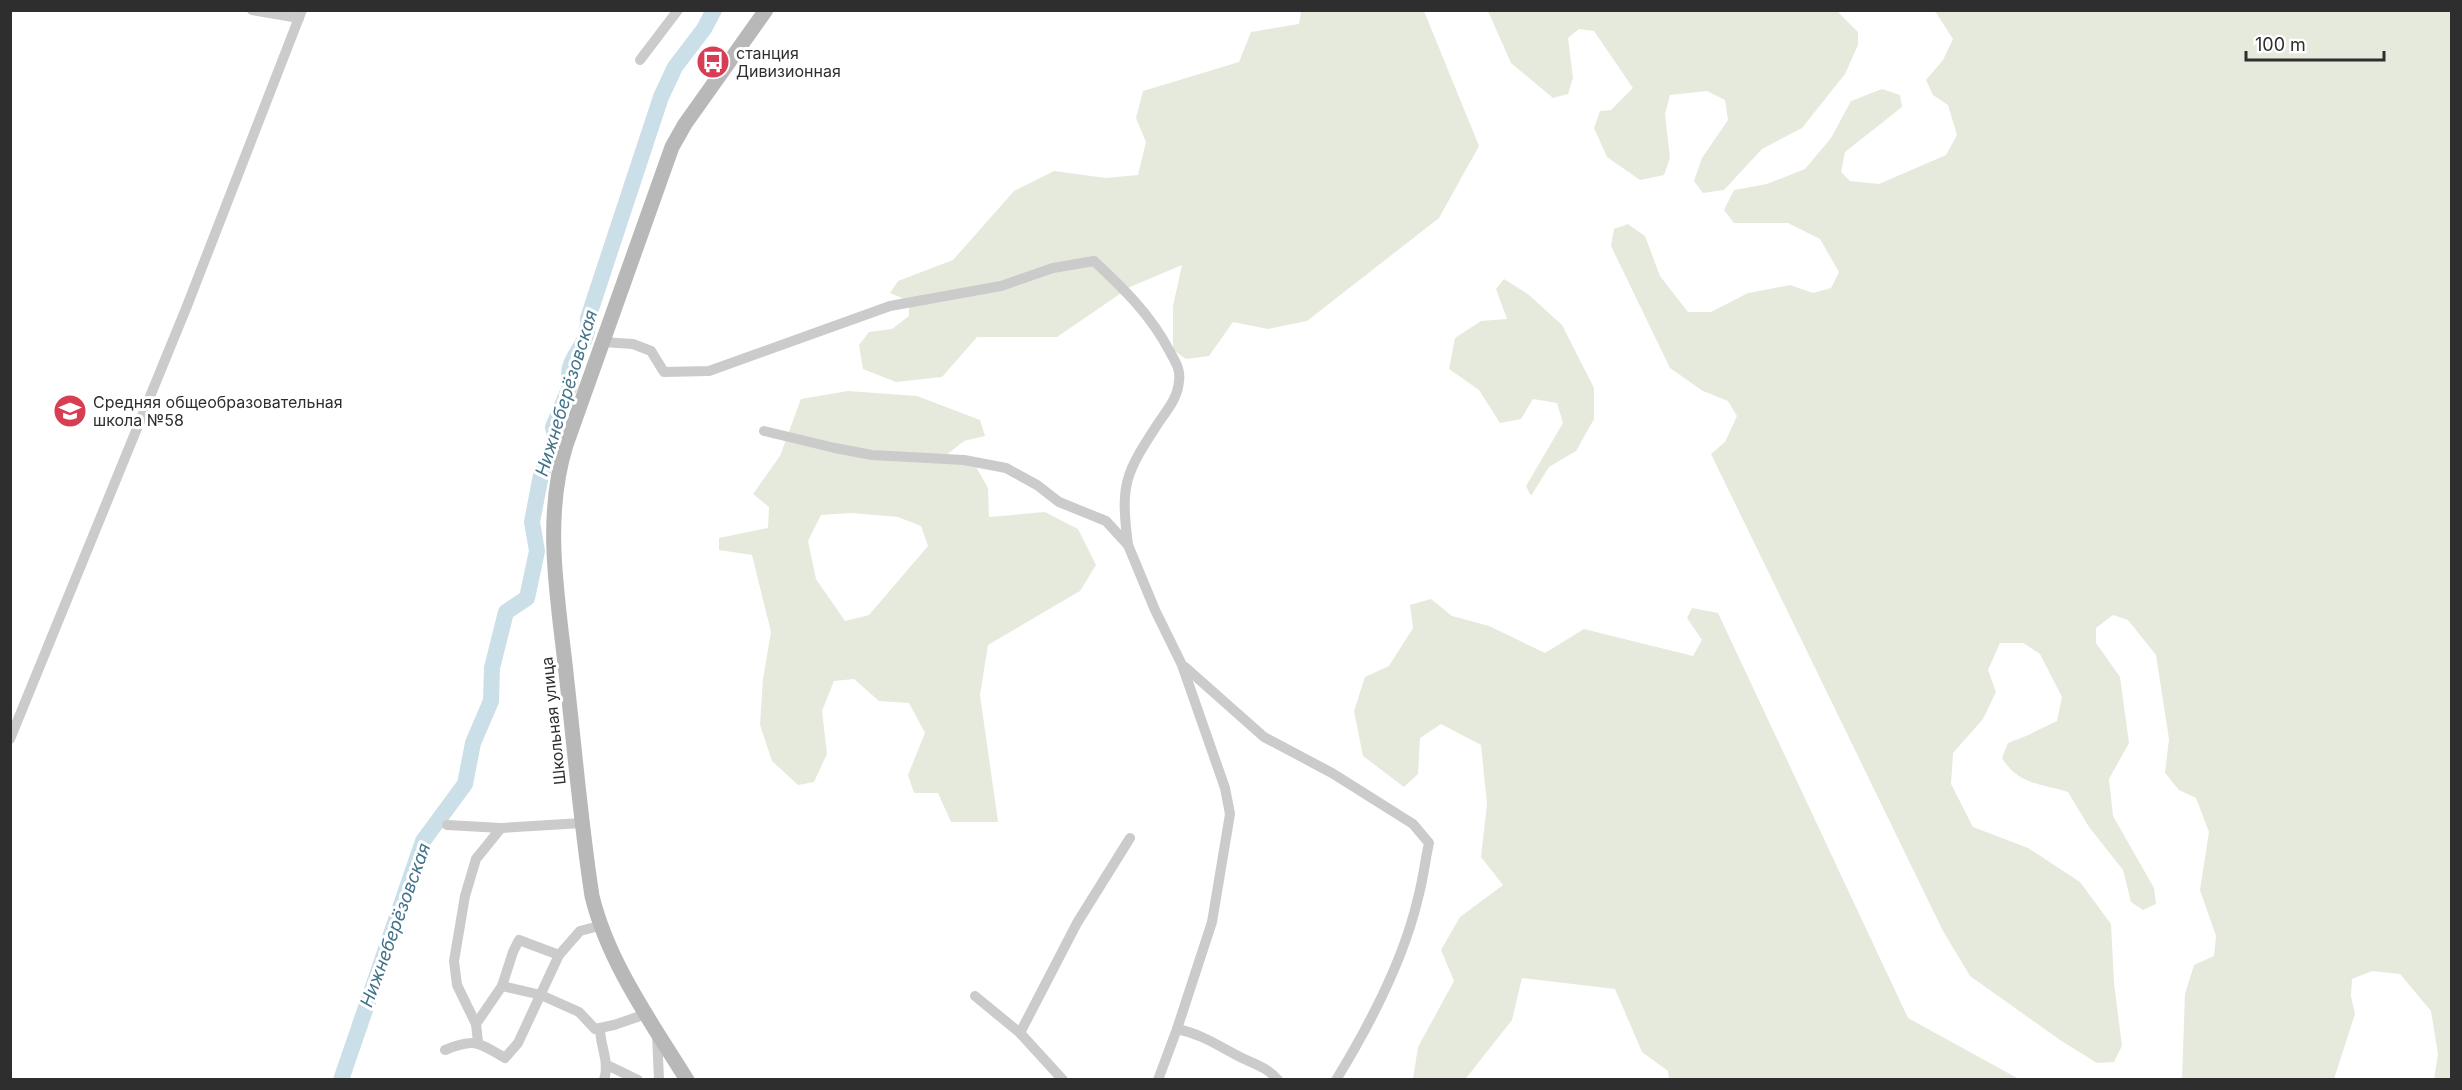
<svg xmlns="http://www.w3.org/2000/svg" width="2462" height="1090" font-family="Inter,sans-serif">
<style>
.green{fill:#e5eadd;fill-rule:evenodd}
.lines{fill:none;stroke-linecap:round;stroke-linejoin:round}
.river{stroke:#cadfe8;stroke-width:16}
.street{stroke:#cbcbcb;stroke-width:10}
.secondary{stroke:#b8b8b8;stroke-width:15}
.labels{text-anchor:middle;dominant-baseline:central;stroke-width:6;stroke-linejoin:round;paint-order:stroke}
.poi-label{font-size:16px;fill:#2e2e2e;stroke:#fff;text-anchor:start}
.street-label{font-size:16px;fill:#2e2e2e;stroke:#fff}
.water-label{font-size:18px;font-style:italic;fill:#427389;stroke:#fff}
</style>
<rect width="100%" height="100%" fill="#fff"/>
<g class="green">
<polygon points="1301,11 1424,11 1479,146 1439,218 1307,321 1268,329 1233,322 1209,356 1186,359 1173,350 1173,306 1182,265 1130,287 1057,337 977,337 942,377 896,382 863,369 859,345 869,332 892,329 909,316 909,301 890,293 898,281 953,260 1014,191 1054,171 1106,178 1138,175 1146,142 1136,118 1143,91 1239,62 1251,32 1299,24"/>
<polygon points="1488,11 1837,11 1858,32 1858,45 1845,74 1802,128 1762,149 1724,190 1703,193 1694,181 1702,158 1728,120 1725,100 1707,91 1670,95 1665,114 1670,158 1664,175 1640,180 1607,157 1594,128 1600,111 1611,110 1633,88 1594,31 1579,29 1568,38 1573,78 1568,94 1553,98 1511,63"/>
<path d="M1935,11H2451V1079H2434L2438,1054L2431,1011L2400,974L2372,971L2352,979L2351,996L2355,1014L2334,1079H2182L2185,994L2194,965L2214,956L2216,936L2200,890L2209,832L2196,798L2179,790L2165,773L2169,739L2156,655L2128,620L2113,615L2096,628V643L2120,677L2129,743L2109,779L2113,816L2154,888L2156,904L2143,910L2131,902L2123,870L2089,827L2068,792C2040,784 2018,784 2002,758L2008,743L2026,736L2057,721L2062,697L2040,654L2023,643H2000L1988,670L1996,692L1983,719L1953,753L1951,784L1973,827L2028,848L2080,882L2111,924L2114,983L2122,1046L2114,1062L2097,1063L2060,1040L1970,976L1943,931L1711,454L1725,442L1737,416L1728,401L1703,391L1670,368L1611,246L1614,229L1628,224L1645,236L1660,276L1688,312H1711L1748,293L1790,285L1813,293L1831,288L1839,272L1820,239L1788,223H1734L1724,210L1734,190L1767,184L1805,169L1831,138L1851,101L1882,89L1900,95L1902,107L1845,152L1841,172L1850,181L1879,184L1946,155L1957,135L1948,105L1933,95L1926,80L1943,60L1953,39Z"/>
<polygon points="1504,279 1529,295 1562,325 1594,388 1594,419 1576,451 1549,467 1531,496 1526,486 1563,423 1557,403 1533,399 1521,419 1500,423 1479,390 1449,369 1455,338 1481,321 1507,319 1496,289"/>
<path d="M848,391L917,396L980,420L985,436L964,441L936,463L975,465L988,488L989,517L1045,512L1078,529L1096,565L1080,591L988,645L980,695L998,822H951L938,793H914L908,775L925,733L909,703L879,701L854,679L834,681L822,711L827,754L814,782L798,785L772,761L760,725L763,679L771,632L752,555L719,550V538L768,528L769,507L753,494L780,456L801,399ZM851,513L898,517L921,526L928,546L869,615L845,621L816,579L808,541L821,515Z"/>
<polygon points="1431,599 1452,616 1489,626 1545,653 1584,629 1693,656 1702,640 1687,618 1692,608 1718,613 1908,1018 2019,1079 1669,1079 1668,1071 1642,1052 1615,989 1522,978 1512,1020 1467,1077 1464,1080 1413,1079 1418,1047 1454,981 1441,950 1460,917 1503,885 1481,857 1487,804 1481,745 1441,724 1420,738 1418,774 1404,787 1363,756 1354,711 1365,677 1389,666 1413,628 1410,605"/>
</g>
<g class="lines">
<path class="river" d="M341,1080L423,841L465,784L473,743L491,701L492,668L506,612L527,598L537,551L532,522L541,475L556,441L553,427L571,384C564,365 578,355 585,338C588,332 588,324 588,318L661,97L675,67L704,29L714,10"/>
<g class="street">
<polyline points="252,10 299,18"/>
<polyline points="640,60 678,10"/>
<path d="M603,342L633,344L651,351L664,372L709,371L890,306L1001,286L1053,268L1094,261C1124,289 1151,315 1170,352C1175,361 1181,370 1179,381C1178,397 1168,409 1159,422C1125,474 1120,483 1128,545"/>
<polyline points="764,431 835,448 872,455 964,460 1006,468 1037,485 1059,502 1106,521 1128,545 1155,610 1182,665 1225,788 1230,814 1212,922 1177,1029"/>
<path d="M1185,667L1264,737L1332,773L1413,824L1429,843C1425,861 1423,880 1418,898C1404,959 1369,1026 1336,1080"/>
<polyline points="10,739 187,306 302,10"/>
<polyline points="447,825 501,828 582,823"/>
<polyline points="502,986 541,995 579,1012 595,1029 614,1025 646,1014"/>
<polyline points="975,996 1020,1033 1063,1080"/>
<polyline points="476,1024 457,985 454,961 465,896 476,859 501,828"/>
<path d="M600,1028C600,1047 610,1061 604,1080"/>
<polyline points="1020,1033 1077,923 1130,838"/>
<polyline points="657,1035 659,1080"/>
<polyline points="478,1042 476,1024 502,986 513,952 519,940 559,955"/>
<path d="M445,1050C475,1038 478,1042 505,1058L518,1043L559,955L580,931L599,926"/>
<polyline points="607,1065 638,1080"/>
<path d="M1158,1080L1177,1029C1202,1034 1220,1047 1242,1058C1255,1064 1268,1068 1278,1080"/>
</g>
<path class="secondary" d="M687,1080C651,1022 608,962 592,896C581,825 575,753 567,682C559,603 542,522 566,445L672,147L685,124L766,10"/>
</g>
<defs>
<g id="bus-disc" transform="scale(1.725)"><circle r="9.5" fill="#d73e54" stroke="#fff"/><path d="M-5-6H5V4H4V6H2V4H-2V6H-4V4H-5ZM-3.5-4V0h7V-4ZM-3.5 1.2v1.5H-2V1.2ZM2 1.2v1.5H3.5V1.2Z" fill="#fff"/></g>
<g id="school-disc" transform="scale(1.725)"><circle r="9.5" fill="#d73e54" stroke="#fff"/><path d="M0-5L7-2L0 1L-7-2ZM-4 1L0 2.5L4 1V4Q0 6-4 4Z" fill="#fff"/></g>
</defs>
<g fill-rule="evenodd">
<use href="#bus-disc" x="713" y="62"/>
<use href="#school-disc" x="70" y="411"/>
</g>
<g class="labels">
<g class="poi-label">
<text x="736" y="53">станция<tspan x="736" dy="18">Дивизионная</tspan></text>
<text x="93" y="402">Средняя общеобразовательная<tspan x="93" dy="18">школа №58</tspan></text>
</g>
<g class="street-label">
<text transform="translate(553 721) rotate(-96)">Школьная улица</text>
</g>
<g class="water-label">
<text transform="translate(566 393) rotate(-73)">Нижнеберёзовская</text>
<text transform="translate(395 925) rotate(-70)">Нижнеберёзовская</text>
</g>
</g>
<rect width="2462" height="1090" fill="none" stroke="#2e2e2e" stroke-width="24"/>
<path d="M2246 51v9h138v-9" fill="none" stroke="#2e2e2e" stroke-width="3"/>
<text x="2255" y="51" font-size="18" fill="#2e2e2e" stroke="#ffffff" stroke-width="4.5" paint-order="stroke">100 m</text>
</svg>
